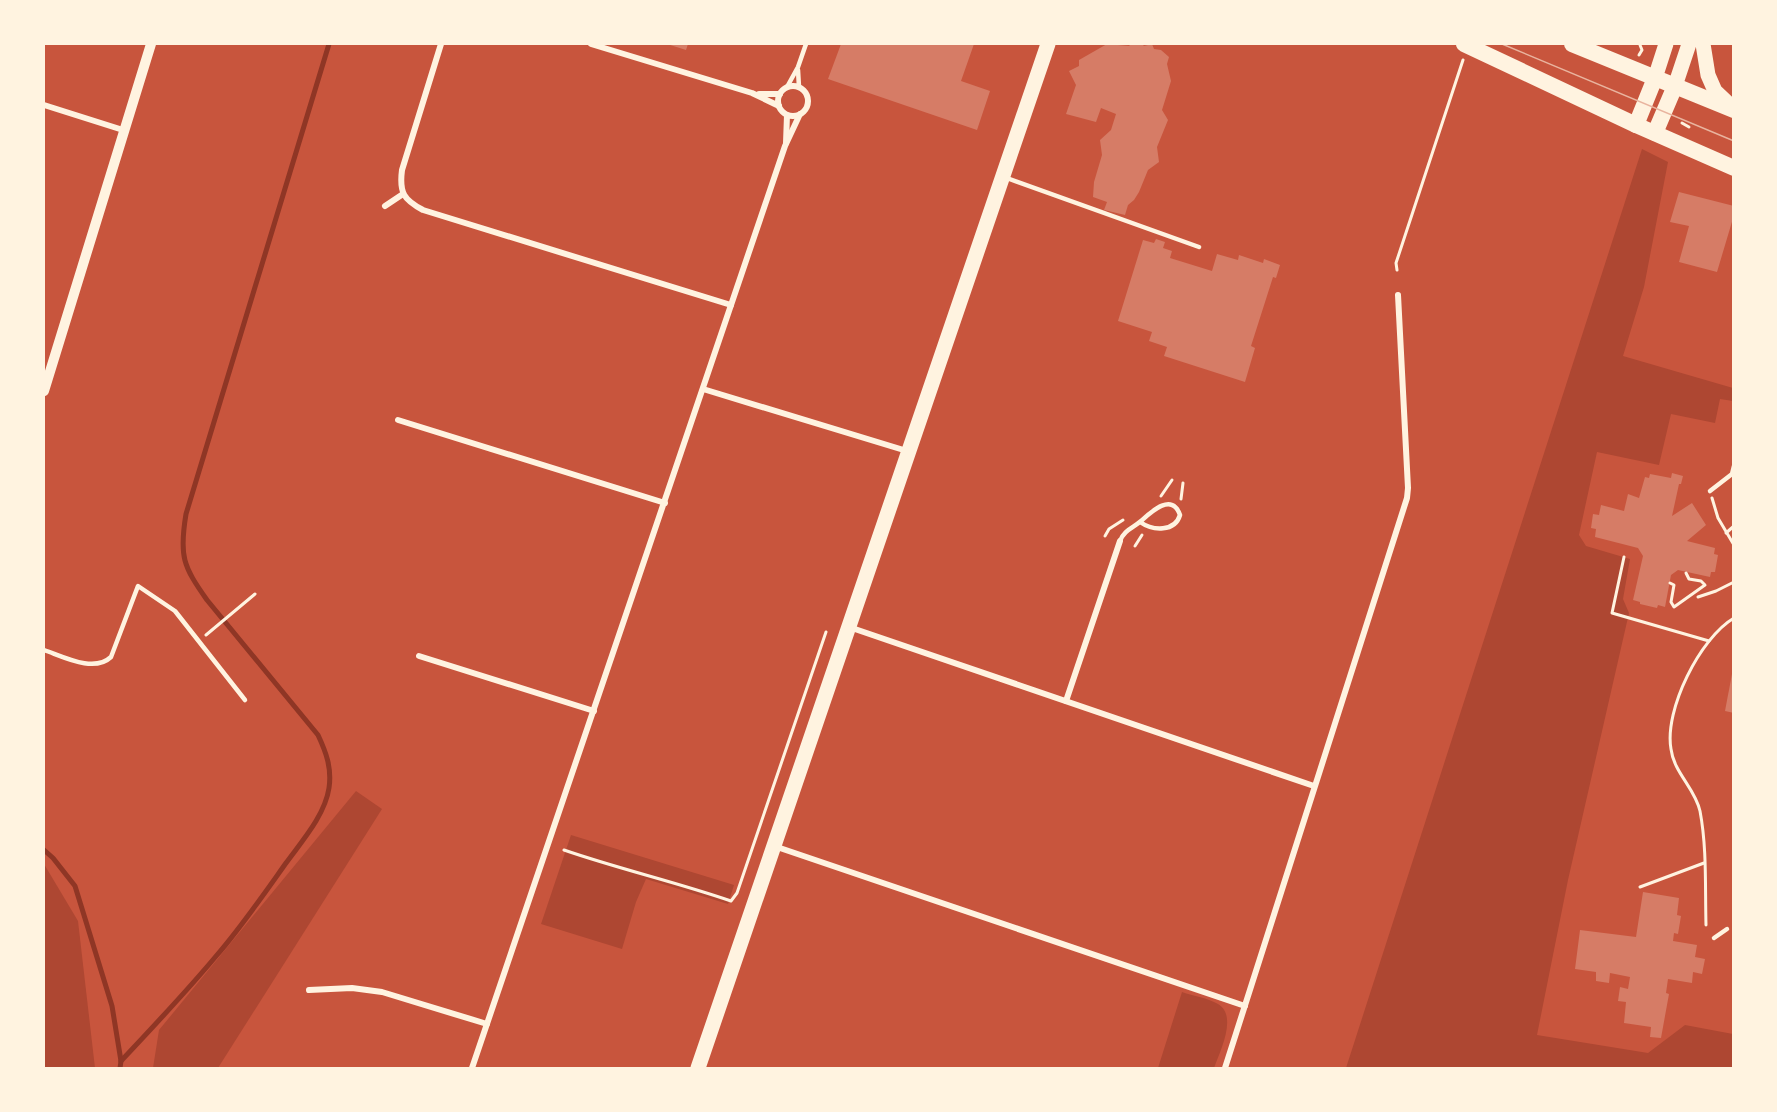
<svg xmlns="http://www.w3.org/2000/svg" width="1777" height="1112" font-family="Literata,serif">
<style>
.green{fill:#ae4732}
.lines{fill:none;stroke-linecap:round;stroke-linejoin:round}
.stream{stroke:#8f3625;stroke-width:5}
.building{fill:#d67c66}
.path{stroke:#fff3e0;stroke-width:3}
.service{stroke:#fff3e0;stroke-width:4.5}
.minor{stroke:#fff3e0;stroke-width:6}
.tertiary{stroke:#fff3e0;stroke-width:10}
.primary{stroke:#fff3e0;stroke-width:15}
.trunk{stroke:#fff3e0;stroke-width:16}
.tram{stroke:#e9b49f;stroke-width:1.5}
</style>
<rect width="100%" height="100%" fill="#c8553d"/>
<g class="green">
<polygon points="1642,149 1668,162 1644,287 1623,356 1733,388 1733,401 1720,399 1715,423 1671,414 1659,465 1597,452 1579,535 1586,546 1630,559 1623,599 1629,613 1568,880 1537,1035 1648,1053 1685,1025 1733,1034 1733,1068 1346,1068"/>
<polygon points="356,791 382,809 218,1068 153,1068 159,1030"/>
<polygon points="571,835 734,885 728,904 646,879 636,902 622,949 541,924"/>
<polygon points="44,864 78,921 95,1068 44,1068"/>
<path d="M1182,992C1193,996 1208,998 1218,1004C1238,1016 1220,1051 1214,1068H1158Z"/>
</g>
<g class="lines">
<g class="stream">
<polyline points="44,850 53,858 75,886 112,1006 121,1061 120,1068"/>
<path d="M121,1061C154,1026 187,991 217,955C242,926 264,894 286,863C302,841 325,815 329,788C332,768 326,752 318,735L207,600C183,566 179,556 186,514L329,44"/>
</g>
</g>
<g class="building">
<polygon points="667,44 688,44 686,50"/>
<polygon points="841,44 974,44 961,81 990,91 977,130 828,79"/>
<polygon points="1107,44 1129,46 1131,44 1142,44 1144,46 1152,44 1154,49 1161,50 1169,57 1167,64 1171,81 1162,110 1168,120 1157,147 1159,162 1148,170 1139,192 1134,200 1128,205 1125,215 1104,210 1107,202 1093,197 1094,182 1102,155 1100,140 1111,130 1116,114 1101,108 1096,122 1066,114 1076,85 1069,71 1079,66 1079,60"/>
<polygon points="1679,192 1734,206 1734,215 1717,272 1679,262 1689,226 1670,222"/>
<polygon points="1156,239 1165,242 1163,248 1172,251 1170,258 1212,271 1217,254 1238,260 1239,255 1263,263 1264,259 1280,265 1276,278 1273,277 1251,346 1255,348 1245,382 1164,356 1167,347 1149,341 1152,332 1118,321 1143,240 1154,243"/>
<polygon points="1672,473 1683,476 1681,484 1679,484 1672,516 1692,503 1706,525 1687,541 1715,548 1714,554 1718,555 1715,572 1711,572 1710,577 1678,570 1671,575 1665,607 1658,605 1657,608 1640,604 1640,602 1633,600 1643,556 1638,548 1595,537 1596,529 1591,528 1593,514 1599,515 1601,505 1624,511 1628,494 1639,498 1645,477 1649,478 1650,474 1671,478"/>
<polygon points="1732,674 1734,674 1734,713 1725,711"/>
<polygon points="1643,892 1679,898 1677,915 1681,916 1678,934 1674,933 1673,941 1697,945 1695,957 1705,959 1702,974 1693,972 1692,983 1668,979 1666,993 1669,994 1661,1038 1650,1037 1651,1027 1624,1023 1626,1002 1618,1001 1620,987 1628,989 1630,977 1610,973 1609,983 1596,981 1596,972 1575,969 1580,930 1636,937"/>
</g>
<g class="lines">
<g class="path">
<polyline points="1639,55 1642,50 1640,45"/>
<polyline points="1682,123 1689,127"/>
<polyline points="1397,270 1396,263 1463,60"/>
<polyline points="1161,496 1172,480"/>
<polyline points="1712,498 1718,518 1734,545"/>
<polyline points="1181,499 1183,483"/>
<polyline points="1726,533 1734,526"/>
<polyline points="1105,536 1109,529 1123,520"/>
<polyline points="1135,546 1142,535"/>
<polyline points="1624,557 1612,613 1709,641"/>
<polyline points="1670,583 1674,585 1671,602 1674,607 1705,585 1701,581 1689,579 1686,573"/>
<polyline points="1698,597 1716,591 1734,582"/>
<polyline points="206,635 255,594"/>
<path d="M564,850C619,869 676,882 731,901L737,893L826,632"/>
<polyline points="1640,887 1704,863"/>
<path d="M1706,925C1705,887 1707,848 1700,811C1695,788 1674,773 1671,749C1664,710 1700,638 1734,618"/>
</g>
<g class="service">
<polyline points="798,70 799,87"/>
<polyline points="787,87 798,67 806,44"/>
<polyline points="1004,177 1199,247"/>
<polyline points="1710,491 1732,474 1734,466"/>
<path d="M1120,541C1124,530 1133,528 1141,521C1151,512 1172,492 1180,515C1175,532 1153,531 1140,522"/>
<path d="M44,650C64,657 94,673 111,657L138,586L175,611L245,700"/>
<polyline points="1714,938 1727,929"/>
</g>
<g class="minor">
<path d="M441,44L402,170C399,193 404,200 423,210L731,305"/>
<polyline points="591,44 752,93 779,106"/>
<circle cx="793" cy="101" r="15"/>
<polyline points="759,94 780,94"/>
<polyline points="44,105 123,130"/>
<polyline points="786,143 787,115"/>
<polyline points="385,206 403,194"/>
<polyline points="703,389 907,451"/>
<polyline points="398,420 665,503"/>
<polyline points="849,627 1314,786"/>
<polyline points="419,656 594,711"/>
<polyline points="1066,701 1120,541"/>
<polyline points="774,846 1245,1006"/>
<polyline points="309,990 352,988 382,992 487,1024"/>
<polyline points="472,1068 785,146 800,114"/>
<polyline points="1225,1068 1407,498 1408,488 1398,295"/>
</g>
<polyline class="tertiary" points="44,391 151,44"/>
<g class="primary">
<polyline points="1703,44 1708,75 1715,91 1734,109"/>
<polyline points="1655,78 1666,44"/>
<polyline points="1675,86 1689,44"/>
<polyline points="698,1068 1048,44"/>
</g>
<g class="trunk">
<polyline points="1464,44 1636,125 1734,168"/>
<polyline points="1572,44 1734,110"/>
<polyline points="1636,125 1655,78"/>
<polyline points="1655,133 1675,86"/>
</g>
<polyline class="tram" points="1502,44 1734,141"/>
</g>
<rect width="1777" height="1112" fill="none" stroke="#fff3e0" stroke-width="90"/>
</svg>
